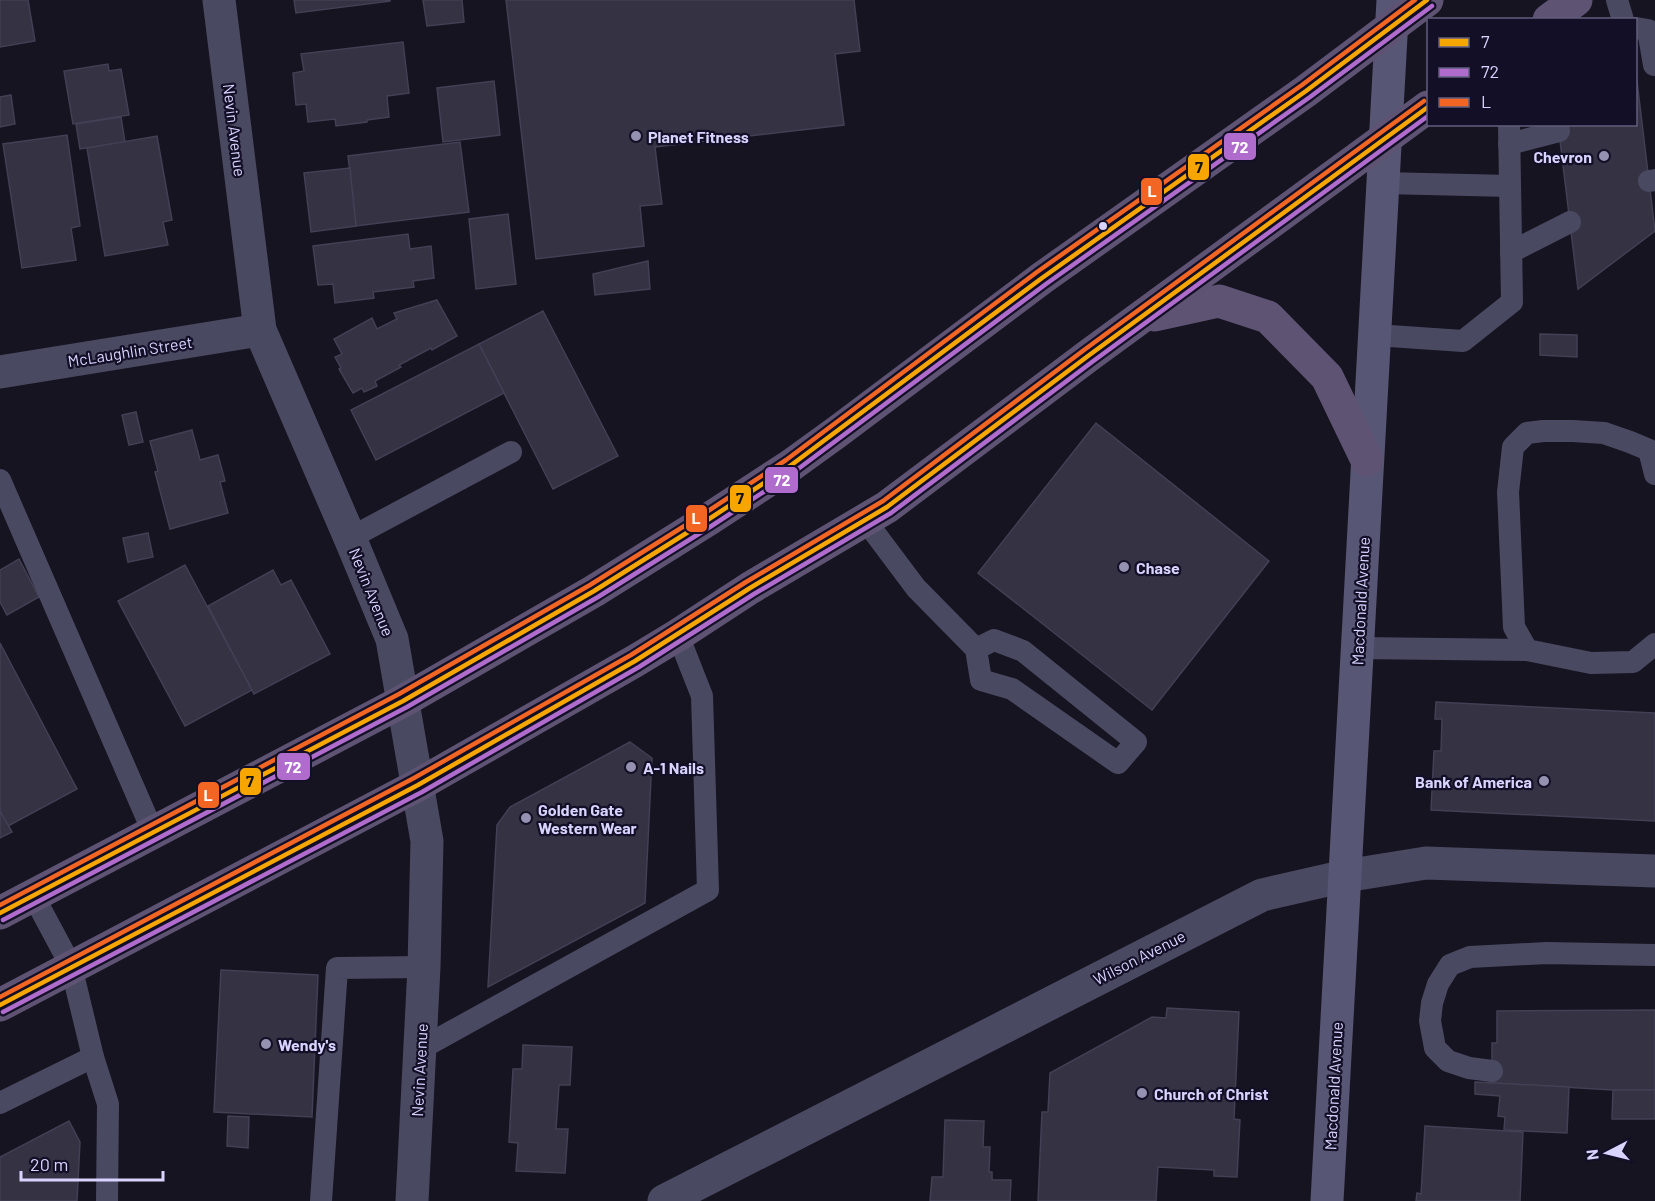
<svg xmlns="http://www.w3.org/2000/svg" width="1655" height="1201" font-family="Barlow,sans-serif">
<style>
.building{fill:#343243;stroke:#433f54;stroke-width:1.5}
.lines{fill:none;stroke-linecap:round;stroke-linejoin:round}
.lane{stroke:#4a4962;stroke-width:22}
.street{stroke:#4a4962;stroke-width:33}
.secondary{stroke:#575674;stroke-width:33}
.primary{stroke:#5e5373;stroke-width:33}
.bus-1-casing{stroke:#130f26;stroke-width:9}
.bus-2-casing{stroke:#130f26;stroke-width:9}
.bus-3-casing{stroke:#130f26;stroke-width:9}
.bus-1{stroke:#f7a600;stroke-width:4.5}
.bus-2{stroke:#b06ccc;stroke-width:4.5}
.bus-3{stroke:#f26522;stroke-width:4.5}
.poi-dot{fill:#9591b1;stroke:#130f26;stroke-width:2}
.bus-dot{fill:#d9d4ff;stroke:#130f26;stroke-width:2}
.labels{text-anchor:middle;dominant-baseline:central;stroke-width:4.5;stroke-linejoin:round;paint-order:stroke}
.street-label{font-size:16px;fill:#d9d4ff;stroke:#130f26}
.poi-label{font-size:16px;font-weight:bold;fill:#d9d4ff;stroke:#130f26;text-anchor:start}
.line-badge{stroke:#130f26;stroke-width:2}
.badge-label{font-size:16px;text-anchor:middle;font-weight:bold;fill:#fff}
.pale-badge-label{font-size:16px;text-anchor:middle;font-weight:bold;fill:#111}
</style>
<rect width="100%" height="100%" fill="#161421"/>
<g class="building">
<polygon points="0,0 28,0 35,41 0,47"/>
<polygon points="294,0 390,0 390,1 296,13"/>
<polygon points="423,0 462,0 464,22 427,26"/>
<polygon points="506,0 854,0 860,51 835,54 844,125 655,147 662,204 640,206 644,246 536,259"/>
<polygon points="403,42 409,93 387,96 389,117 367,120 367,122 336,126 335,119 308,122 306,104 296,105 293,73 304,71 301,54"/>
<polygon points="108,64 109,71 121,69 129,115 73,124 64,71"/>
<polygon points="1636,73 1655,231 1578,289 1558,124 1636,124"/>
<polygon points="494,81 500,135 443,142 437,88"/>
<polygon points="11,95 15,124 0,127 0,97"/>
<polygon points="121,117 125,142 80,149 76,124"/>
<polygon points="67,135 80,226 71,228 76,260 22,268 3,144"/>
<polygon points="157,136 172,220 163,222 168,245 105,256 87,148"/>
<polygon points="460,142 469,212 356,226 348,156"/>
<polygon points="350,168 356,226 311,232 304,173"/>
<polygon points="508,214 516,284 476,289 469,219"/>
<polygon points="408,234 410,249 431,246 434,278 413,281 414,287 373,292 374,298 335,303 333,284 318,285 313,246"/>
<polygon points="648,261 650,289 595,295 593,274"/>
<polygon points="437,300 457,336 432,350 431,348 399,365 401,367 375,381 377,386 364,392 362,388 353,393 339,369 341,368 335,357 342,354 334,339 372,318 377,329 397,319 394,313"/>
<polygon points="543,311 618,456 553,489 479,344"/>
<polygon points="1540,334 1577,335 1577,357 1540,355"/>
<polygon points="479,344 504,393 376,460 351,410"/>
<polygon points="136,412 143,442 129,445 122,415"/>
<polygon points="1096,423 1269,561 1152,710 978,573"/>
<polygon points="192,430 200,460 218,455 225,481 220,482 228,513 170,529 155,472 158,471 150,441"/>
<polygon points="148,533 153,557 128,562 123,538"/>
<polygon points="19,559 39,597 7,615 0,602 0,570"/>
<polygon points="185,565 252,690 185,726 118,601"/>
<polygon points="273,570 281,585 291,580 330,654 254,694 208,606"/>
<polygon points="0,643 77,789 8,826 0,811"/>
<polygon points="1436,702 1655,713 1655,821 1431,810 1434,751 1441,751 1442,719 1435,719"/>
<polygon points="630,742 652,758 645,903 488,987 497,825 510,807"/>
<polygon points="0,811 12,832 0,838"/>
<polygon points="221,970 318,975 312,1117 214,1112"/>
<polygon points="1167,1008 1239,1012 1234,1119 1240,1120 1237,1177 1214,1176 1214,1170 1158,1167 1156,1201 1038,1201 1042,1112 1048,1112 1050,1073 1152,1017 1166,1018"/>
<polygon points="1655,1010 1655,1090 1613,1090 1492,1083 1492,1043 1497,1043 1497,1011"/>
<polygon points="523,1045 572,1047 570,1085 559,1085 556,1129 568,1129 565,1173 516,1171 518,1143 509,1142 513,1069 522,1069"/>
<polygon points="1475,1082 1569,1087 1567,1133 1504,1130 1505,1117 1498,1116 1500,1096 1475,1094"/>
<polygon points="1613,1090 1655,1090 1655,1119 1612,1119"/>
<polygon points="228,1116 249,1117 248,1148 227,1146"/>
<polygon points="945,1120 984,1121 983,1147 990,1147 989,1172 992,1172 992,1180 1011,1180 1010,1201 930,1201 932,1177 943,1177"/>
<polygon points="69,1121 80,1142 77,1201 0,1201 0,1157"/>
<polygon points="1425,1126 1523,1132 1520,1201 1416,1201 1417,1193 1421,1194"/>
</g>
<g class="lines">
<g class="lane">
<polyline points="1617,0 1623,20"/>
<polyline points="1636,28 1648,30 1654,65"/>
<polyline points="1509,144 1559,131"/>
<polyline points="1649,181 1655,180"/>
<polyline points="1383,183 1510,186"/>
<polyline points="1511,252 1570,222"/>
<polyline points="1375,335 1463,341 1512,302 1509,124"/>
<polyline points="1655,474 1649,450 1630,442 1604,433 1573,431 1543,431 1527,433 1513,447 1508,492 1514,627 1527,650 1591,663 1633,662 1655,644"/>
<polyline points="0,480 153,832"/>
<polyline points="865,520 916,588 976,649 981,680 1012,689 1118,763 1136,742 1023,651 994,640 976,649"/>
<polyline points="350,538 511,452"/>
<polyline points="1358,648 1527,650"/>
<polyline points="33,895 71,966 93,1057 108,1104 107,1201"/>
<polyline points="420,1049 708,890 702,696 678,635"/>
<polyline points="1492,1071 1469,1068 1448,1061 1435,1048 1430,1021 1432,1003 1438,984 1450,965 1470,957 1546,953 1655,955"/>
<polyline points="0,1103 93,1057"/>
<polyline points="321,1201 337,968 424,967"/>
</g>
<g class="street">
<polyline points="219,0 260,330 350,538 392,639 427,841 424,967 412,1201"/>
<polyline points="0,372 260,330"/>
<polyline points="664,1201 1262,895 1345,876 1426,863 1655,871"/>
</g>
<polyline class="secondary" points="1327,1201 1393,0"/>
<g class="primary">
<polyline points="1549,20 1576,0"/>
<polyline points="1155,315 1219,301 1268,317 1327,377 1367,460"/>
<polyline points="0,913 403,701 594,591 709,519 790,466 837,432 1042,278 1306,91 1427,0"/>
<polyline points="0,1005 418,785 635,661 678,635 750,588 887,507 1088,356 1428,107"/>
</g>
<g class="bus-1-casing">
<g id="bus-1">
<polyline points="0,913 403,701 594,591 709,519 790,466 1042,278 1306,91 1427,0"/>
<polyline points="0,1005 418,785 635,661 750,588 887,507 1088,356 1428,107"/>
</g>
</g>
<g class="bus-2-casing">
<g id="bus-2">
<polyline points="3,920 407,707 598,597 713,525 794,472 1046,284 1310,97 1432,6"/>
<polyline points="3,1012 422,792 639,667 754,594 891,513 1092,362 1428,116"/>
</g>
</g>
<g class="bus-3-casing">
<g id="bus-3">
<polyline points="0,905 399,694 590,585 705,513 786,460 1037,272 1302,85 1415,0"/>
<polyline points="0,997 414,778 631,655 746,582 883,501 1084,350 1424,101"/>
</g>
</g>
<use href="#bus-1" class="bus-1"/>
<use href="#bus-2" class="bus-2"/>
<use href="#bus-3" class="bus-3"/>
</g>
<g class="poi-dot">
<circle cx="636" cy="136" r="6"/>
<circle cx="1604" cy="156" r="6"/>
<circle cx="1124" cy="567" r="6"/>
<circle cx="631" cy="767" r="6"/>
<circle cx="1544" cy="781" r="6"/>
<circle cx="526" cy="818" r="6"/>
<circle cx="266" cy="1044" r="6"/>
<circle cx="1142" cy="1093" r="6"/>
</g>
<circle class="bus-dot" cx="1103" cy="226" r="5"/>
<g class="labels">
<g class="street-label">
<text transform="translate(235 130) rotate(83)">Nevin Avenue</text>
<text transform="translate(130 351) rotate(-9)">McLaughlin Street</text>
<text transform="translate(372 592) rotate(68)">Nevin Avenue</text>
<text transform="translate(1360 601) rotate(-87)">Macdonald Avenue</text>
<text transform="translate(1139 957) rotate(-27)">Wilson Avenue</text>
<text transform="translate(419 1070) rotate(-87)">Nevin Avenue</text>
<text transform="translate(1333 1086) rotate(-87)">Macdonald Avenue</text>
</g>
<g class="poi-label">
<text x="648" y="136">Planet Fitness</text>
<text x="1592" y="156" text-anchor="end">Chevron</text>
<text x="1136" y="567">Chase</text>
<text x="643" y="767">A-1 Nails</text>
<text x="1532" y="781" text-anchor="end">Bank of America</text>
<text x="538" y="809">Golden Gate<tspan x="538" dy="18">Western Wear</tspan></text>
<text x="278" y="1044">Wendy's</text>
<text x="1154" y="1093">Church of Christ</text>
</g>
</g>
<g class="line-badge">
<rect x="1223" y="132" width="34" height="29" rx="6" fill="#b06ccc"/>
<rect x="1187" y="153" width="23" height="28" rx="6" fill="#f7a600"/>
<rect x="1140" y="177" width="23" height="29" rx="6" fill="#f26522"/>
<rect x="764" y="466" width="35" height="28" rx="6" fill="#b06ccc"/>
<rect x="729" y="484" width="23" height="29" rx="6" fill="#f7a600"/>
<rect x="685" y="504" width="23" height="29" rx="6" fill="#f26522"/>
<rect x="276" y="752" width="35" height="29" rx="6" fill="#b06ccc"/>
<rect x="239" y="767" width="23" height="29" rx="6" fill="#f7a600"/>
<rect x="197" y="781" width="23" height="28" rx="6" fill="#f26522"/>
</g>
<g class="badge-label">
<text x="1240" y="153">72</text>
<text x="1152" y="197">L</text>
<text x="782" y="486">72</text>
<text x="696" y="524">L</text>
<text x="293" y="773">72</text>
<text x="208" y="801">L</text>
</g>
<g class="pale-badge-label">
<text x="1199" y="173">7</text>
<text x="740" y="504">7</text>
<text x="250" y="787">7</text>
</g>
<rect x="1427" y="18" width="210" height="108" fill="#130f26" stroke="#625e7d" stroke-width="1.5"/>
<rect x="1439" y="38" width="30" height="9" fill="#f7a600" stroke="#625e7d" stroke-width="1.5"/>
<text x="1481" y="48" font-size="18" fill="#d9d4ff">7</text>
<rect x="1439" y="68" width="30" height="9" fill="#b06ccc" stroke="#625e7d" stroke-width="1.5"/>
<text x="1481" y="78" font-size="18" fill="#d9d4ff">72</text>
<rect x="1439" y="98" width="30" height="9" fill="#f26522" stroke="#625e7d" stroke-width="1.5"/>
<text x="1481" y="108" font-size="18" fill="#d9d4ff">L</text>
<g transform="translate(1607 1153) rotate(263)" stroke="#130f26" stroke-width="4.5" paint-order="stroke">
<path d="M0-4.5L10 22L0 15L-10 22Z" fill="#d9d4ff"/>
<text y="-9" font-size="16" font-weight="bold" text-anchor="middle" fill="#d9d4ff">N</text>
</g>
<path d="M21 1171v9h142v-9" fill="none" stroke="#d9d4ff" stroke-width="3"/>
<text x="30" y="1171" font-size="18" fill="#d9d4ff" stroke="#130f26" stroke-width="4.5" paint-order="stroke">20 m</text>
</svg>
